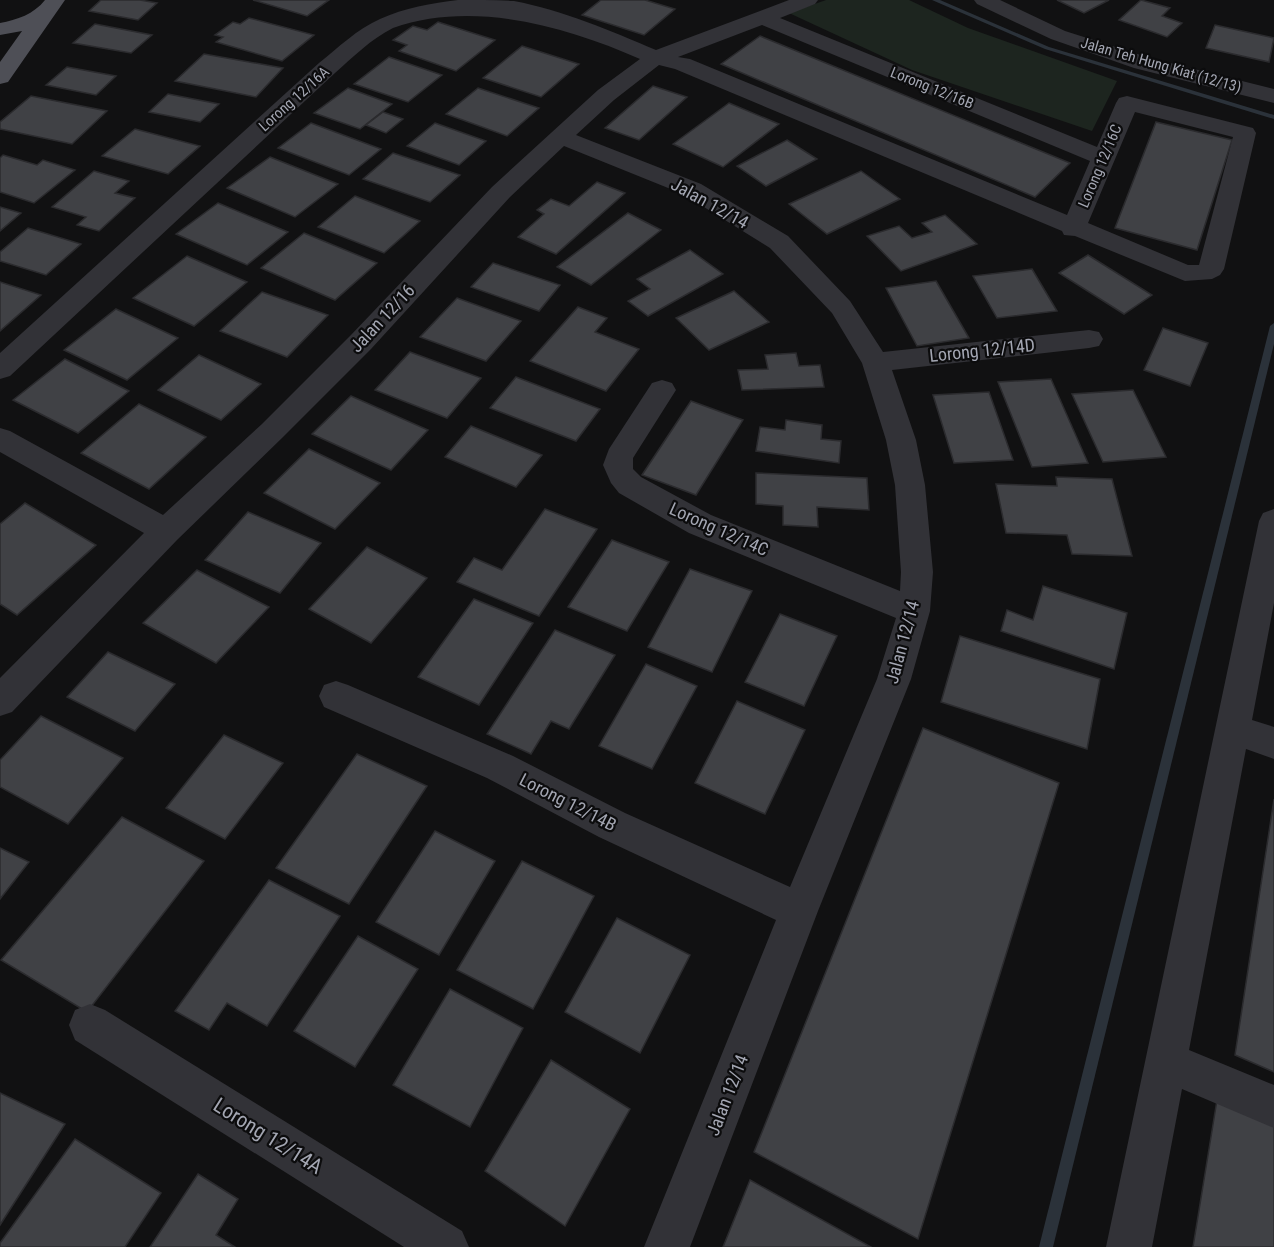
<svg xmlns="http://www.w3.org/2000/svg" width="1274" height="1247" font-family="'Roboto Condensed',sans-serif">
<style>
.green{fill:#1d251f}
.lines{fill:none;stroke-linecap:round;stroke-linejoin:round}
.stream{fill:#2b323a;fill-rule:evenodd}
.building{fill:#404145;stroke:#2b2b2e;stroke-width:1.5}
.minor{fill:#323237;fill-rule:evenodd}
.major{fill:#4e4f56;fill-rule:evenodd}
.labels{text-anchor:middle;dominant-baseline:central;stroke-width:4.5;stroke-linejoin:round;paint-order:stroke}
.far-street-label{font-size:15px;fill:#a3a6b2;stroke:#0c0c0d}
.street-label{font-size:18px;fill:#a3a6b2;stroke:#0c0c0d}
.near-street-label{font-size:21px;fill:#a3a6b2;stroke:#0c0c0d}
</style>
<rect width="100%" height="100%" fill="#111112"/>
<polygon class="green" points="826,0 909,0 968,28 1117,81 1092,131 912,70 789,13"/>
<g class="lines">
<g class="stream">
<polygon points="932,0 940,0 1049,47 1274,115 1274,119 1045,49"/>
<polygon points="1274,323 1274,344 1053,1247 1039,1247 1270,326"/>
</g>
</g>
<g class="building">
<polygon points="101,0 140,0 157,3 138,20 89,11"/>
<polygon points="253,0 329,0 307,16"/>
<polygon points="601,0 645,0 675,9 644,35 582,15"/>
<polygon points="1057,0 1109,0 1084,13"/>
<polygon points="1141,0 1170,8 1162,16 1182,23 1167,37 1119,20"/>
<polygon points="249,18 314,35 282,61 216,42 223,37 215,35 233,22 240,24"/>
<polygon points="438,22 495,40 456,71 399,51 407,45 393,40 413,26 427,30"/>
<polygon points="95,24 152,35 131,53 73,43"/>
<polygon points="1215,25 1274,38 1269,62 1206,48"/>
<polygon points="760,36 1070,163 1035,197 721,64"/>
<polygon points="522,46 579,64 541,97 483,78"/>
<polygon points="204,54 283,68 256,97 175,81"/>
<polygon points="389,57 442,75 408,102 354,84"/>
<polygon points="67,67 116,76 96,95 46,85"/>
<polygon points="653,86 687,97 639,140 605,128"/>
<polygon points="348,88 392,104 360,129 314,113"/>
<polygon points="478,88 539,108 507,136 446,114"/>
<polygon points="168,94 219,104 200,122 149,112"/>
<polygon points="31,96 107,111 72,144 0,129 0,122"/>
<polygon points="729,103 779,124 723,167 673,144"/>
<polygon points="383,112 403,119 386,133 366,125"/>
<polygon points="1156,122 1232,140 1197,250 1115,228"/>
<polygon points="311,123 381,149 349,175 278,148"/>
<polygon points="435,123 486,141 459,165 407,146"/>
<polygon points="135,129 200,146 168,174 102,156"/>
<polygon points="787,140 817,159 766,186 737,166"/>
<polygon points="393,153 460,175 430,202 363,179"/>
<polygon points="3,155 37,165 43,160 75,170 34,203 0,192 0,158"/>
<polygon points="270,157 338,184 295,217 227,188"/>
<polygon points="94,171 129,181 115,193 135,198 99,231 77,225 86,217 52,207"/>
<polygon points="861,171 900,199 827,234 789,204"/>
<polygon points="597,182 625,193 556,254 518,237 544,214 537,210 551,199 569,206"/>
<polygon points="355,196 420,221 384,253 318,227"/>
<polygon points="218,203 288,232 247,265 176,234"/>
<polygon points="0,207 21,213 0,231"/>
<polygon points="628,213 661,230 591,285 557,267"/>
<polygon points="945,215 977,244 901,271 867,236 899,226 912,238 932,232 922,223"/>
<polygon points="28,228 81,244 46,275 0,261 0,252"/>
<polygon points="304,233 377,263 335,300 261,268"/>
<polygon points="690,250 723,274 648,316 628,301 650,289 637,279"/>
<polygon points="1088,255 1152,295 1124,314 1059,273"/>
<polygon points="187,256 247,282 194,326 133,298"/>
<polygon points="493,263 560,285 539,311 471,287"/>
<polygon points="1032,269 1057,311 997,318 973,276"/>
<polygon points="936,281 969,338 917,346 886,288"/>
<polygon points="0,282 41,295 0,331"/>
<polygon points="734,291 769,322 709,350 676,318"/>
<polygon points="262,292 328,315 287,357 220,331"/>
<polygon points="457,298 521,321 486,361 420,337"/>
<polygon points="578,307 607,318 595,332 639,349 606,391 530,361"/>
<polygon points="116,309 178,338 127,380 64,350"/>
<polygon points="1163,328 1208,343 1190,386 1144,370"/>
<polygon points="410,352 481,378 447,418 375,390"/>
<polygon points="796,353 799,366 820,365 824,387 742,390 738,370 768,369 765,355"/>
<polygon points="199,355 261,384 221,420 158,390"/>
<polygon points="65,359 129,391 78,433 13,400"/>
<polygon points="516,377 600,409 576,441 490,408"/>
<polygon points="1051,379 1088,463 1032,467 998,382"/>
<polygon points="1133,390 1166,457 1103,462 1072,394"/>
<polygon points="989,392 1013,460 954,463 933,395"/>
<polygon points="351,396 428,430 391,470 312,434"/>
<polygon points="691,401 743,420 696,495 642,475"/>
<polygon points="139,404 206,437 149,489 81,453"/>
<polygon points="786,420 822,425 821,439 841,441 839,463 756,451 760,427 785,430"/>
<polygon points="471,426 542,455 516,487 445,457"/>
<polygon points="309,449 380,483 335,529 264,493"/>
<polygon points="756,473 867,478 869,510 817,507 818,527 783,525 783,506 756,504"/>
<polygon points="1056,477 1112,479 1132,556 1072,554 1067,535 1006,533 996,484 1057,486"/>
<polygon points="25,503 96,545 17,615 0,604 0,524"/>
<polygon points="545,509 597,529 539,616 457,582 474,558 502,570"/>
<polygon points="248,512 321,543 280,593 205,560"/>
<polygon points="612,540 669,562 627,631 568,607"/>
<polygon points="367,547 427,578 371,643 309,609"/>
<polygon points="690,569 752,591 712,672 648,647"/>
<polygon points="197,570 269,607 216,663 143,623"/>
<polygon points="1043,586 1127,613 1114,669 1001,631 1007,610 1033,620"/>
<polygon points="474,599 533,623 479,705 418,677"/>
<polygon points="780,614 837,636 804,706 745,682"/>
<polygon points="555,630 615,655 569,729 551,721 531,754 487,734"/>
<polygon points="960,636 1100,679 1087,749 941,702"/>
<polygon points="108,652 175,684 135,731 67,697"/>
<polygon points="646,664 697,686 652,769 599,746"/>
<polygon points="737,701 805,730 765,814 695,783"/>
<polygon points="41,716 123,758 68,824 0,787 0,760"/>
<polygon points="923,728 1059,783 918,1239 754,1152"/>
<polygon points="224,735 283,763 225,839 166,808"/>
<polygon points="357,754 427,786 349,904 276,868"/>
<polygon points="1274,799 1274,1072 1235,1055"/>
<polygon points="122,817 204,861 87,1012 1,960"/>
<polygon points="435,831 495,861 439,955 376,922"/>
<polygon points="0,848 29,862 0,899"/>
<polygon points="522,861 594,896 533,1009 457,970"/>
<polygon points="269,880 340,916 267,1026 227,1003 209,1030 175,1011"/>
<polygon points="617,918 690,955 640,1053 565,1012"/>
<polygon points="358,936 418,969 355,1067 294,1031"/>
<polygon points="450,989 523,1028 470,1127 393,1085"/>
<polygon points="551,1060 630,1109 565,1226 485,1171"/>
<polygon points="0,1093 65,1124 0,1225"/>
<polygon points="1217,1100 1274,1126 1274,1247 1193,1247"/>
<polygon points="75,1139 161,1193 125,1247 0,1247 0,1243"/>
<polygon points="198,1174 238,1199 216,1235 235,1247 150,1247"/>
<polygon points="750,1180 871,1247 723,1247"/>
</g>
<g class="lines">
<g class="minor">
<path d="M458,0C476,0 496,0 514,1C562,10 611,31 656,50L789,0H818L815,4L780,18L1097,147L1116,103L1119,98L1127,96L1253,128L1256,133L1224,269L1220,275L1212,279L1185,281L1075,236L1064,235L1062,231L675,69L659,65L614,100L576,135L701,184L788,236L850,301L883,352L1089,330L1099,332L1103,339L1099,346L1089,348L892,370L916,440L925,485L933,572L930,611L911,679L818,911L690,1247H644L776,920L599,837L487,778L324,707L319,696L324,685L336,681L348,685L513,756L625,813L790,887L877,679L896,618L689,533L619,493L611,483L603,465L609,449L652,383L662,380L672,383L676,390L633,458V469L641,477L711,515L900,591L901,572L895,485L886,440L862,363L832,313L770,248L683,194L564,146L510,197L371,349L282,438L177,540L12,712L0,716V678L144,533L0,452V428L10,431L163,515L262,424L351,335L492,187L598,90L640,59C565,26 473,0 393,28C371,39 353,57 335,73L10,376L0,379V353L319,63C338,48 357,29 380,19C404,8 432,3 458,0ZM762,25L1090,161L1067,215L690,59L678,57ZM1135,112L1233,137L1199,265H1188L1088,223Z"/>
<polygon points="974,0 1000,0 1065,31 1150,58 1274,89 1274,103 1134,68 1051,39 977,4"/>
<polygon points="1274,509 1274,603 1252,720 1274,727 1274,759 1246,749 1189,1050 1274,1085 1274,1128 1182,1089 1152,1247 1106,1247 1259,521 1263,513"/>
<polygon points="90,1004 105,1010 462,1231 469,1247 404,1247 75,1040 69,1025 75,1010"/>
</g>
<path class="major" d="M45,0H65L8,82L0,84V62L22,31L0,35V23C17,20 34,14 45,0Z"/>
</g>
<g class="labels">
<g class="far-street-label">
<text transform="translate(1161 65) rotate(16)">Jalan Teh Hung Kiat (12/13)</text>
<text transform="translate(932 88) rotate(22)">Lorong 12/16B</text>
<text transform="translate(294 99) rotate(-42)">Lorong 12/16A</text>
<text transform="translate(1100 166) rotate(-67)">Lorong 12/16C</text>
</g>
<g class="street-label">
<text transform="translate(710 203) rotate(29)">Jalan 12/14</text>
<text transform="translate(382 318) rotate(-47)">Jalan 12/16</text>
<text transform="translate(982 350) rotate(-6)">Lorong 12/14D</text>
<text transform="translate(719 529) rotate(24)">Lorong 12/14C</text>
<text transform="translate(902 642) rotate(-75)">Jalan 12/14</text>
<text transform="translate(568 802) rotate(27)">Lorong 12/14B</text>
<text transform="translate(727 1095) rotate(-69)">Jalan 12/14</text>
</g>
<g class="near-street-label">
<text transform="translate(268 1136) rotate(32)">Lorong 12/14A</text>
</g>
</g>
</svg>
